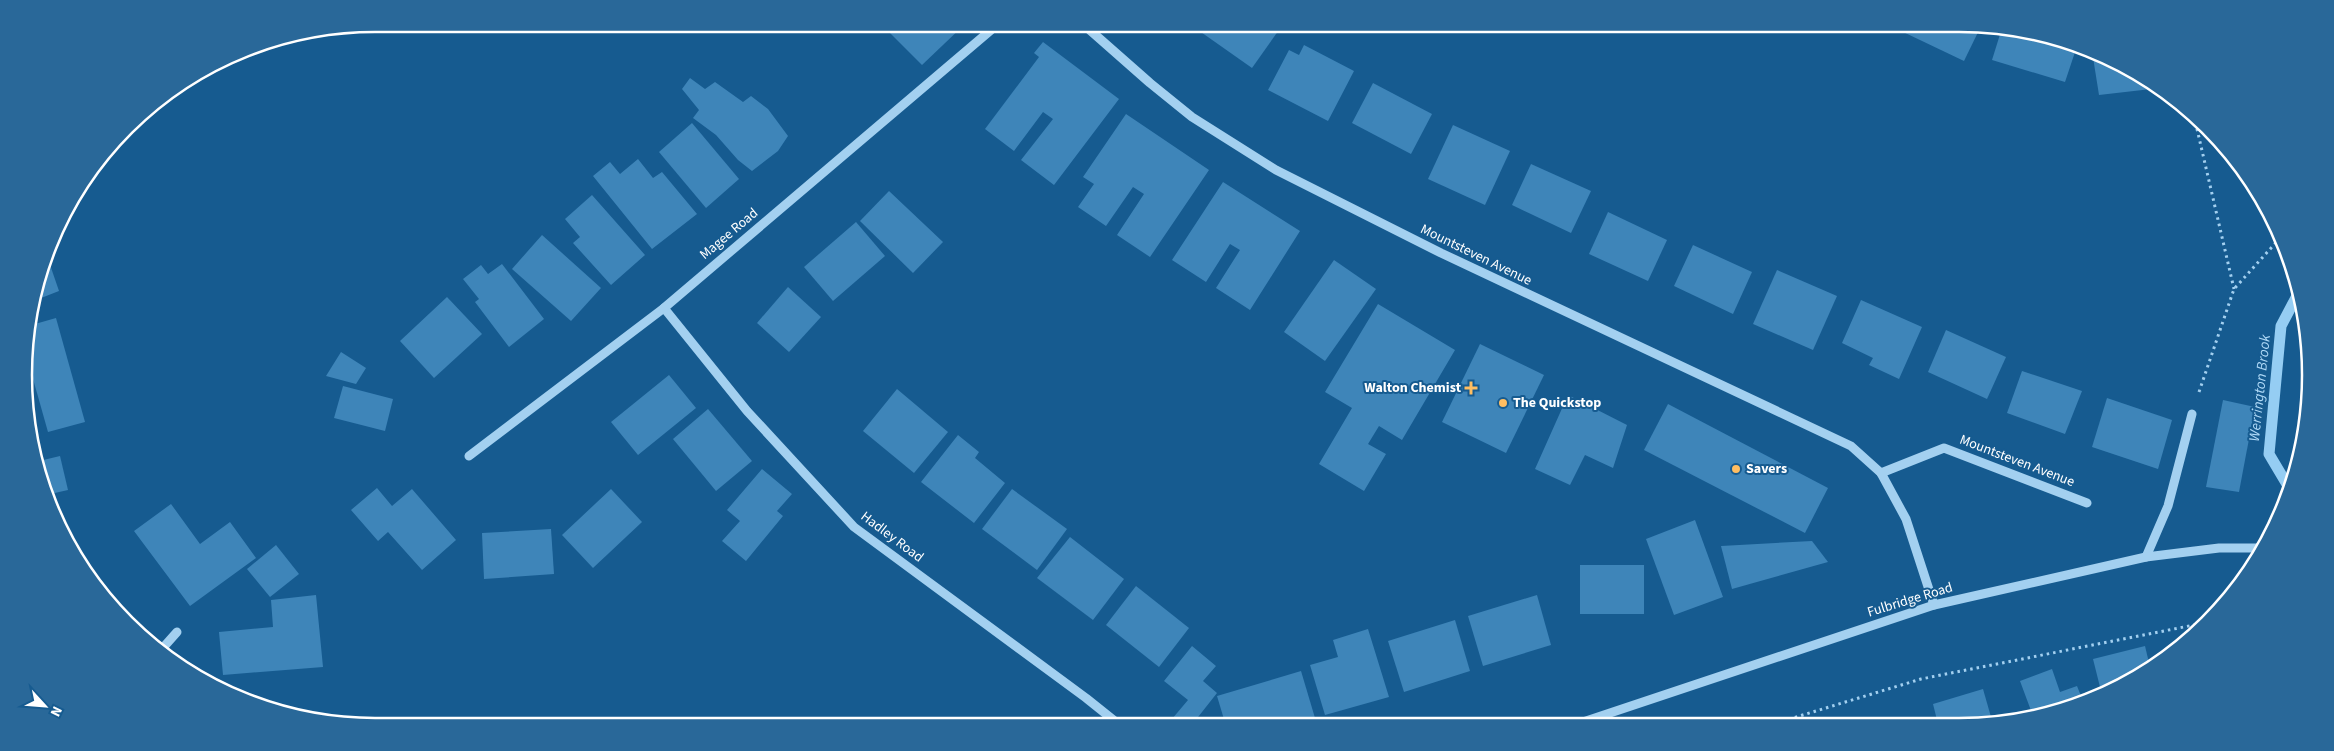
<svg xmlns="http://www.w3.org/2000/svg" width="2334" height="751" font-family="'Source Sans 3',sans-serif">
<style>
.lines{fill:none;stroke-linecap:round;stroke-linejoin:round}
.stream{stroke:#95cdf3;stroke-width:11}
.building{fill:#3e85b9}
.path{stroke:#a3d0f0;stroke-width:3;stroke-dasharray:2.5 4;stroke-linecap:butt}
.minor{stroke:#a3d0f0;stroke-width:9}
.poi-dot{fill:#ffbe62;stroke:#165b90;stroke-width:2}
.labels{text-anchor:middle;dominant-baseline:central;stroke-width:4;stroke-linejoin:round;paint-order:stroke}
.street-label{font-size:14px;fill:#fff;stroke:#165b90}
.poi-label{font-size:14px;font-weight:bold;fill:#fff;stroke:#165b90;text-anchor:start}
.water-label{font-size:15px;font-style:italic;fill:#afd9f7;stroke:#165b90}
.rim{fill:none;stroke:#fff;stroke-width:2.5}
</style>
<rect width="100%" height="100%" fill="#165b90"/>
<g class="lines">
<polyline class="stream" points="2288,486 2269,454 2281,326 2299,292"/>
</g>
<g class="building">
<polygon points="898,24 965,24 922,65 889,32"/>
<polygon points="1202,24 1277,24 1281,27 1252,68 1198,30"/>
<polygon points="1870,24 1882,24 1880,28"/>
<polygon points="1902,24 1958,24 1981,26 1964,61 1899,30"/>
<polygon points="2002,28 2027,31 2077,46 2065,82 1992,60"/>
<polygon points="1043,42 1119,99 1054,185 1021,160 1053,119 1043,112 1014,151 985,129 1039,57 1034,53"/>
<polygon points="1304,45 1354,71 1328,121 1268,90 1289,50 1299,55"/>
<polygon points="2092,51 2154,83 2160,88 2099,95"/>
<polygon points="690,78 705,89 715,82 743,102 751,96 768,109 788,136 778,151 752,171 738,160 716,135 693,118 699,110 682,89"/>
<polygon points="1373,83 1432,114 1411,154 1352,123"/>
<polygon points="1126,114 1209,170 1150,257 1117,235 1144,194 1133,187 1106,226 1078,207 1094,184 1083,177"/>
<polygon points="692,123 739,179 706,208 659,152"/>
<polygon points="1453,125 1510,151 1485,205 1428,179"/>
<polygon points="638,159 653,178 662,172 697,214 652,249 593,176 610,162 620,174"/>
<polygon points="1531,164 1591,191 1571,233 1512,205"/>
<polygon points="1223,182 1300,231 1250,310 1216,288 1240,250 1230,244 1206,282 1172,260"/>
<polygon points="889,191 943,242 913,273 860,221"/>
<polygon points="592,195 645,255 611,285 573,243 580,237 565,219"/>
<polygon points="1608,212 1667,240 1648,281 1589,254"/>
<polygon points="856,222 885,256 833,301 804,267"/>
<polygon points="542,235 601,288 571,321 512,269"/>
<polygon points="1693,245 1752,272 1733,314 1674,286"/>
<polygon points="48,259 59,291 36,300"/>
<polygon points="1334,260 1376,289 1325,361 1284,332"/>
<polygon points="502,264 544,319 509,347 475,302 479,299 463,279 481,265 488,274"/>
<polygon points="1777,270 1837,296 1813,350 1753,324"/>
<polygon points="788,287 821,317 789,352 757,323"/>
<polygon points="447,297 482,334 434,378 400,341"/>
<polygon points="1861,300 1922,327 1899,379 1869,365 1873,358 1842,343"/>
<polygon points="1378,304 1455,350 1402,440 1379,426 1368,444 1386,454 1364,491 1319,464 1352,408 1325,392"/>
<polygon points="56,318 85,422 48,432 26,354 27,330 28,326"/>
<polygon points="1946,330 2006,357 1987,399 1928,372"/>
<polygon points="1480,344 1544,375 1506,453 1442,422"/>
<polygon points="341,352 366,368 356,384 326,376"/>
<polygon points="2022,371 2082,391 2065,434 2007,413"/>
<polygon points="669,375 696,408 638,455 611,422"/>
<polygon points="343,386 393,399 385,431 334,418"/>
<polygon points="897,389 948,432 914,473 863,431"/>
<polygon points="1568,395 1627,425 1613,468 1585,455 1570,485 1535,469"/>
<polygon points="2107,398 2172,420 2158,469 2092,447"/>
<polygon points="2223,400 2255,407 2239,492 2206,487"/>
<polygon points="1668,404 1828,488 1805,533 1644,450"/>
<polygon points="708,409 752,461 716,491 673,439"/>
<polygon points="958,435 979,452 975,458 1005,483 974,523 921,482"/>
<polygon points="60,456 68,490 46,495 35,462"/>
<polygon points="762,469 792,494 777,511 783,516 746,561 722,541 740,521 727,510"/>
<polygon points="377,488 392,506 412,489 456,540 422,570 388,532 378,541 351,510"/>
<polygon points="611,489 642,522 593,568 562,535"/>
<polygon points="1012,489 1067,529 1037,570 982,529"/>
<polygon points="171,504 200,544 230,522 256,558 190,606 134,531"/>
<polygon points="1695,520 1723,597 1674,615 1646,539"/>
<polygon points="551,529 554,574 484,579 482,533"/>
<polygon points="1070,537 1124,579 1093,620 1037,578"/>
<polygon points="1812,541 1828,562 1732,589 1721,546"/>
<polygon points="276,545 299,574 270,597 247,569"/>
<rect x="1580" y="565" width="64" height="49"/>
<polygon points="1136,586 1189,628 1159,667 1106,625"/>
<polygon points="316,595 323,667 223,675 219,632 273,627 271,600"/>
<polygon points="1537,595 1551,645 1483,666 1468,616"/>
<polygon points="1455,620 1470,671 1404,692 1388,641"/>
<polygon points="1368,629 1389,697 1325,715 1310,665 1338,657 1333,640"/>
<polygon points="1192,646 1216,666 1203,681 1217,693 1191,726 1180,726 1172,719 1188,700 1164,681"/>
<polygon points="2145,646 2150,667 2114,691 2102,695 2093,659"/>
<polygon points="2178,648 2158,661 2157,654"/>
<polygon points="2052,669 2060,692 2077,686 2083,701 2033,716 2020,681"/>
<polygon points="1301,671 1315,718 1289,726 1226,726 1217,696"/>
<polygon points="1983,689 1993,724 1938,724 1933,704"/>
<polygon points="1066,722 1067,726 1046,726 1046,725"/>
</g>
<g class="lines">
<g class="path">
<polyline points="2194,116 2234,289"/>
<polyline points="2199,392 2234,289 2281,237"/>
<polyline points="1770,725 1921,679 2204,623"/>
</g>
<g class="minor">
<polyline points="1083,24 1150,83 1192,117 1276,170 1441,253 1851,446 1881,473 1906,519 1934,605"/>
<polyline points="664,308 747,411 854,527 1086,698 1121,726"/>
<polyline points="469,456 664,308 998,24"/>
<polyline points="1881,473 1944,448 2087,503"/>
<polyline points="2146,557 2168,506 2192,414"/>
<polyline points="161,650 177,632"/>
<polyline points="1574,725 1934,605 2146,557 2219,548 2265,548"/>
</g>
</g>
<g class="poi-dot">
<path d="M1468.5 380.5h5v5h5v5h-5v5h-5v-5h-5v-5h5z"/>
<circle cx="1503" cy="403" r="5"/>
<circle cx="1736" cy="469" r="5"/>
</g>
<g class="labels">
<g class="street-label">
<text transform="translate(729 234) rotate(-40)">Magee Road</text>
<text transform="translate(1476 255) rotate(26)">Mountsteven Avenue</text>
<text transform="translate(2017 461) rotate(21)">Mountsteven Avenue</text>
<text transform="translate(892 537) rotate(37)">Hadley Road</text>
<text transform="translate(1910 600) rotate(-17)">Fulbridge Road</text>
</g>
<g class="poi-label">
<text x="1461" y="388" text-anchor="end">Walton Chemist</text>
<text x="1513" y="403">The Quickstop</text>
<text x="1746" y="469">Savers</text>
</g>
<g class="water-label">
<text transform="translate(2260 388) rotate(-84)">Werrington Brook</text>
</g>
</g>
<path d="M0 0H2334V751H0ZM375 32H1959A343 343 0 0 1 2302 375V375A343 343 0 0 1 1959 718H375A343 343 0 0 1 32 375V375A343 343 0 0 1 375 32Z" fill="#296899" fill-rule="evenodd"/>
<path class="rim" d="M375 32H1959A343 343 0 0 1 2302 375V375A343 343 0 0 1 1959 718H375A343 343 0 0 1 32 375V375A343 343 0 0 1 375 32Z"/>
<g transform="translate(45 706) rotate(116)" stroke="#165b90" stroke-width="4" paint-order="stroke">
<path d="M0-4L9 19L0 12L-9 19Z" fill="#ffffff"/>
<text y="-8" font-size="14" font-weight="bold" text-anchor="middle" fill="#ffffff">N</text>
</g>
</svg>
